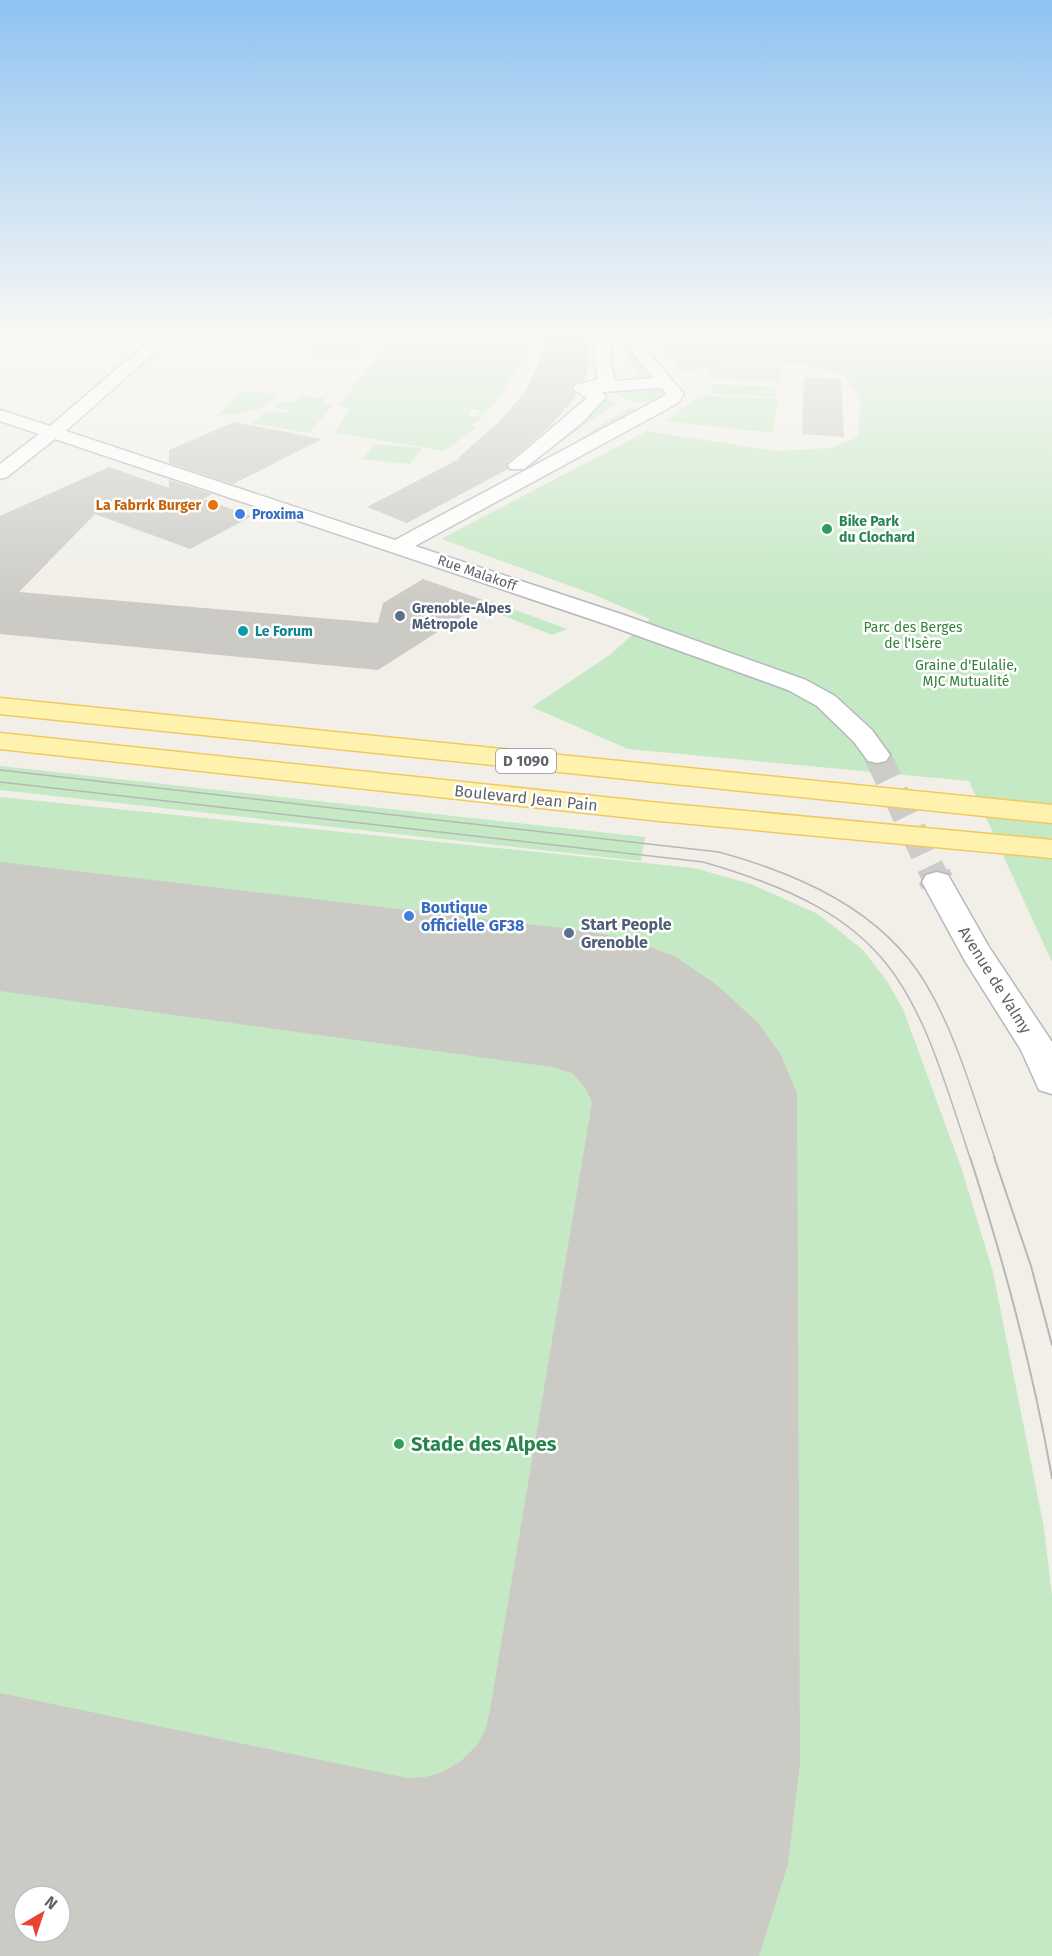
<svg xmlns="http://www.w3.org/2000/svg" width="1052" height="1956" font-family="'Fira Sans',sans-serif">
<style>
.green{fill:#c5e8c5;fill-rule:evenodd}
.building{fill:#cccac5;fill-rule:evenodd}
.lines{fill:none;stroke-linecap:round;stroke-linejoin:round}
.minor-tunnel-far1{stroke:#ccccc8;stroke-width:27;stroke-dasharray:27 14;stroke-linecap:butt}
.minor-tunnel{stroke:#ccccc8;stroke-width:34;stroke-dasharray:34 17;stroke-linecap:butt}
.minor-casing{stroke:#b5b8bc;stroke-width:3}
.primary-casing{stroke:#f2c960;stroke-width:3}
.minor{fill:#fff;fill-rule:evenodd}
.primary{fill:#fff2af;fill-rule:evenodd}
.tram-far1{stroke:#b6b7b8;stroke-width:1.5}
.tram{stroke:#b6b7b8;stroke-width:2}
.food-dot{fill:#e8710a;stroke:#fff;stroke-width:2}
.shop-dot{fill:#3f7fe0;stroke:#fff;stroke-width:2}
.leisure-dot{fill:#2e9e5b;stroke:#fff;stroke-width:2}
.service-dot{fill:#5c6f8a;stroke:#fff;stroke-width:2}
.culture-dot{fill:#0f9aa8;stroke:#fff;stroke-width:2}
.labels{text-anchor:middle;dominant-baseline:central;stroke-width:5;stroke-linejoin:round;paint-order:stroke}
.far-food-label{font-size:14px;font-weight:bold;fill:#c56008;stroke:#fff;text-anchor:end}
.far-shop-label{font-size:14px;font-weight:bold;fill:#366cbe;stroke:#fff;text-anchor:start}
.far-leisure-label{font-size:14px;font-weight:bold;fill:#27864d;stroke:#fff;text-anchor:start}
.far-street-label{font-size:14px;fill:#5f6368;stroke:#fff}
.far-service-label{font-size:14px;font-weight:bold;fill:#4e5e75;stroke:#fff;text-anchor:start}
.far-park-label{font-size:14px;fill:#348238;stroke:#fff}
.far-culture-label{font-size:14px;font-weight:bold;fill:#0d838f;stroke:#fff;text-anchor:start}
.shield{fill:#fff;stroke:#8f9295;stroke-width:1.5}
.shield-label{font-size:15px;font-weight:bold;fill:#5f6368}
.street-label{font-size:16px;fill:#5f6368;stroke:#fff}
.shop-label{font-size:16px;font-weight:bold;fill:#366cbe;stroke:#fff;text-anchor:start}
.service-label{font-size:16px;font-weight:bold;fill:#4e5e75;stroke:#fff;text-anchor:start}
.near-leisure-label{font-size:20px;font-weight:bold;fill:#27864d;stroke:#fff;text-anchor:start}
</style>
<rect width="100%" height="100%" fill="#f1efe8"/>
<g class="green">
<polygon points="301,333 372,336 352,359 313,359 322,350 303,348 310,340 295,339"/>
<path d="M395,333L480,338L483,333H526V343L512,339L510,344L526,345C519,374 504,392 484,415L478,414L480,410L471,409L468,416L482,417L473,425L476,428L444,451L335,433L350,407L338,406Z"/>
<polygon points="615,333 618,333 660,381 641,379"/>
<path d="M651,333H1052V962L969,781L628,749L532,707L611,654L650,619L595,595L441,539L647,431L775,451L831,448L858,437L861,399C856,392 850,381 844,377C810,359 748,358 712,366L782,370V382L709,378L710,366L683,372Z"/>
<polygon points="713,384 775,387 776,397 712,394"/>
<path d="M655,386L663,389L665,396C649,407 626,403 611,391Z"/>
<path d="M242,391L280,393C264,411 241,416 218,415Z"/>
<polygon points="701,395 779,399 772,433 665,421"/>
<polygon points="300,396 326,398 321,404 332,405 310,433 249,423 269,412 285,413 289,409 276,408 282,402 293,403"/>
<polygon points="605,397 615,404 541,455 537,454"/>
<polygon points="628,408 644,409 552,457"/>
<polygon points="375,444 422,448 410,464 362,459"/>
<polygon points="491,601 567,629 552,635 482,607"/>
<polygon points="0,766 645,837 641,861 0,790"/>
<path d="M0,797L694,868L751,884L818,914L862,949L887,981L903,1009L962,1170L993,1272L1044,1528L1052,1595V1956H0ZM24,1896H60V1932H24Z"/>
</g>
<g class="building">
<polygon points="546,333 589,333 588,370 584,380 574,383 571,388 577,394 573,400 550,426 507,463 508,469 407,523 367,507 461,458 458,458 499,422 525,392 539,364"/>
<polygon points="804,377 841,379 844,437 802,434"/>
<polygon points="234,422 322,439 233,484 169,463 169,450"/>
<polygon points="109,467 169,488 169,480 212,494 203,499 252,516 190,549 95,514 19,592 378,623 383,603 423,579 486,601 378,670 0,634 0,516"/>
<path d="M0,862L586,931L633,940L676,957L718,986L757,1022L780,1053L797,1093L800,1763L788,1864L759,1956H0V1693L407,1778L425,1777L443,1772L461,1761L477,1745L486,1728L490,1710L592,1103L586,1089L572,1073L552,1067L0,991ZM24,1896H60V1932H24Z"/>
</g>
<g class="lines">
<polyline class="minor-tunnel-far1" points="877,755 935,877"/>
<polyline class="minor-tunnel" points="934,876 937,882"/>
<g class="minor-casing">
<g id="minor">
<polygon points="159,333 176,333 66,431 395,540 666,395 662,388 657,388 602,392 606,397 583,422 524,469 510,469 508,465 587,398 573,389 575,385 598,379 594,361 597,333 612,333 610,361 615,381 654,378 616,333 632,333 684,394 678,403 415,546 624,615 806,680 835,696 872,730 890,755 886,761 877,763 868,761 854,742 817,706 788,690 608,625 55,439 7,477 0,479 0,464 39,434 0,421 0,410 50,426"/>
<polygon points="937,872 948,875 989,947 1052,1042 1052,1094 1039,1090 1021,1050 965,961 922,882 926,875"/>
</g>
</g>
<g class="primary-casing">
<g id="primary">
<polygon points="0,698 1052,805 1052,823 0,714"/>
<polygon points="0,733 660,803 1052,840 1052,858 660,821 0,749"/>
</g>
</g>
<use href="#minor" class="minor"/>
<use href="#primary" class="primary"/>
<g class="tram-far1">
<path d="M0,770L719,852C799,874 882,910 926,984C958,1038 974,1100 995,1158"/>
<path d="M0,782L703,862C894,917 913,981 970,1158"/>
</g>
<g class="tram">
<path d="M970,1157C1004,1262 1033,1369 1052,1478"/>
<polyline points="994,1157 1031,1266 1052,1345"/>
</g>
</g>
<linearGradient id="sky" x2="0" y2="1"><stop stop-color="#8fc3f1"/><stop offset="0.55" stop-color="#f9f8f5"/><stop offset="1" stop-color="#f9f8f5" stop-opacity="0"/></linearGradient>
<rect width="1052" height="606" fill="url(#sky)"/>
<circle class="food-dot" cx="213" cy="505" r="6"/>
<g class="shop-dot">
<circle cx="240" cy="514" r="6"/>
<circle cx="409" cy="916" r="6"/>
</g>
<g class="leisure-dot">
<circle cx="827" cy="529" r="6"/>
<circle cx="399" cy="1444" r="6"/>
</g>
<g class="service-dot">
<circle cx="400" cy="616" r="6"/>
<circle cx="569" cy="933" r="6"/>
</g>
<circle class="culture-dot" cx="243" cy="631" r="6"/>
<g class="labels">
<g class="far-food-label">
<text x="201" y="505">La Fabrrk Burger</text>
</g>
<g class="far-shop-label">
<text x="252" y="514">Proxima</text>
</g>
<g class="far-leisure-label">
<text x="839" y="521">Bike Park<tspan x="839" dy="16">du Clochard</tspan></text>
</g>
<g class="far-street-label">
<text transform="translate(477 573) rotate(19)">Rue Malakoff</text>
</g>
<g class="far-service-label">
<text x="412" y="608">Grenoble-Alpes<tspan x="412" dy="16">Métropole</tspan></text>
</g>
<g class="far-park-label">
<text x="913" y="627">Parc des Berges<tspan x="913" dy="16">de l'Isère</tspan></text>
<text x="966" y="665">Graine d'Eulalie,<tspan x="966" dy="16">MJC Mutualité</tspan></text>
</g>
<g class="far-culture-label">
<text x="255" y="631">Le Forum</text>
</g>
<rect class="shield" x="496" y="749" width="60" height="24" rx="4.5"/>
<g class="shield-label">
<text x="526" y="761">D 1090</text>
</g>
<g class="street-label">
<text transform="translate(526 798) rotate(6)">Boulevard Jean Pain</text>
<text transform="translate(995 980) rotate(58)">Avenue de Valmy</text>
</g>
<g class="shop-label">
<text x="421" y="907">Boutique<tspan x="421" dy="18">officielle GF38</tspan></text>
</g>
<g class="service-label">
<text x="581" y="924">Start People<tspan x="581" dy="18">Grenoble</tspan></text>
</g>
<g class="near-leisure-label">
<text x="411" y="1444">Stade des Alpes</text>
</g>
</g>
<g transform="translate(42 1914) rotate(39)"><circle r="28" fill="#ffffff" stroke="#bfc1c3" stroke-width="1.5"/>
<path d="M0-4.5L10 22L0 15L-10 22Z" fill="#ea4335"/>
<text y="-9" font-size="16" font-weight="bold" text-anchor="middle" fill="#5f6368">N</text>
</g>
</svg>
